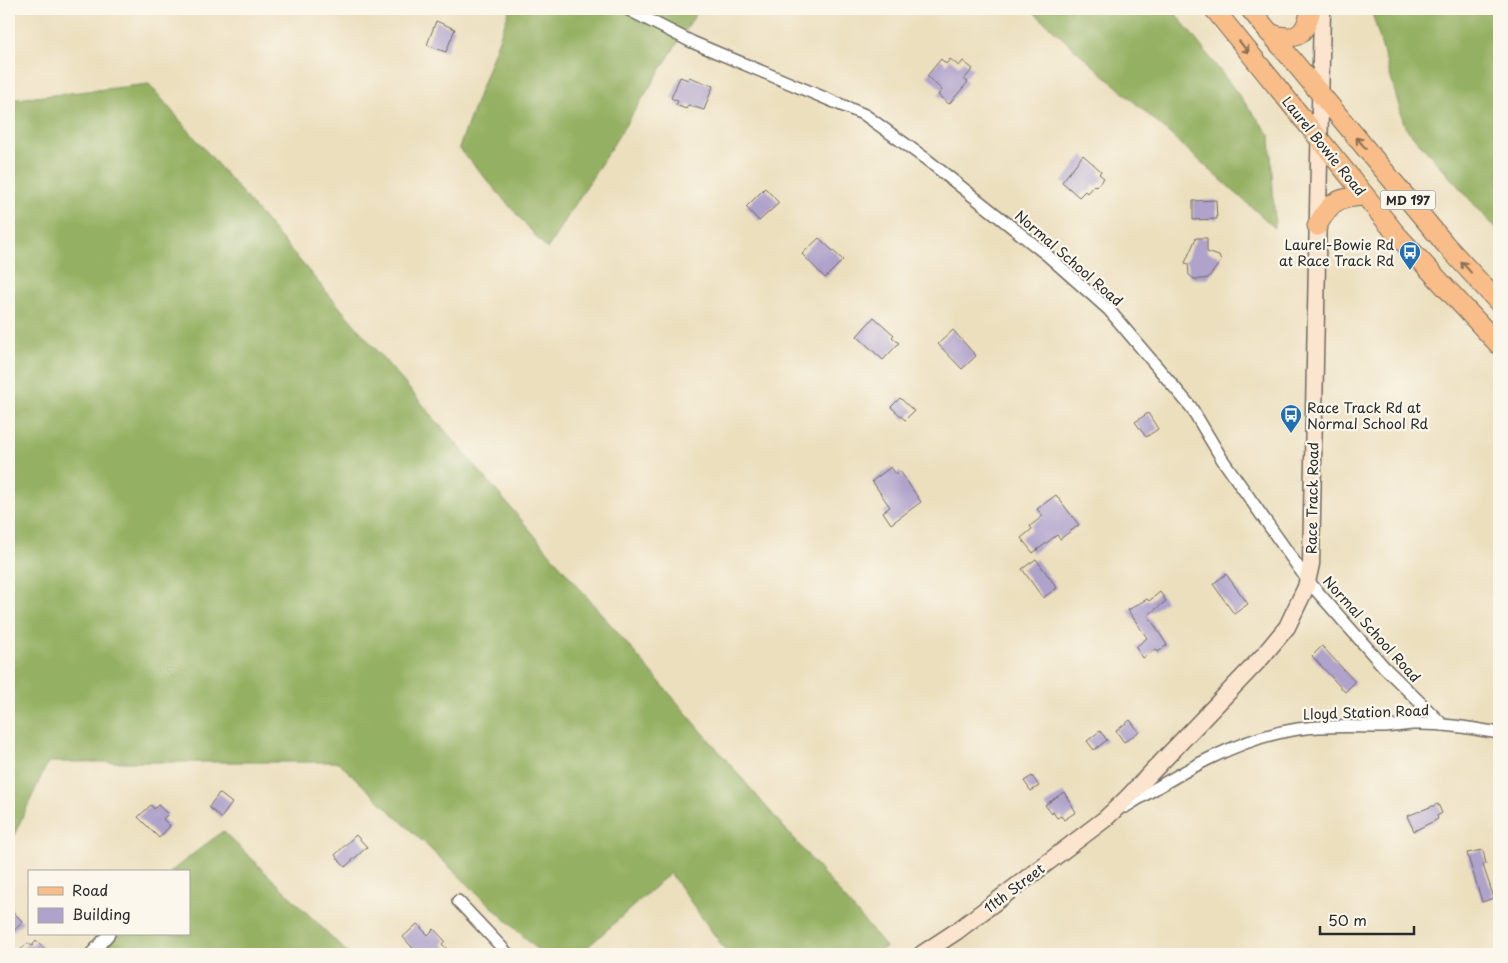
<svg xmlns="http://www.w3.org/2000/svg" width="1508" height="963" font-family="'Playpen Sans',sans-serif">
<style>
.forest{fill:#94b062;stroke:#606e46}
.building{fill:#afa2cb}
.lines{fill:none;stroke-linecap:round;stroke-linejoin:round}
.street-casing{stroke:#6f6a5e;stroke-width:14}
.secondary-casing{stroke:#6f6a5e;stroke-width:19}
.primary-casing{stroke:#6f6a5e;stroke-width:21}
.street{stroke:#fff;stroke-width:11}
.secondary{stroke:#fce5cf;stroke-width:16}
.primary{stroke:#f8bd88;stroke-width:19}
.oneway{stroke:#876d55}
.labels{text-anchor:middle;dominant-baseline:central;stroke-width:4.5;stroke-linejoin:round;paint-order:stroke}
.shield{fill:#fbf7ec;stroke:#696865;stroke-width:1}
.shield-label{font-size:12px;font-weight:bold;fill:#2b2b2b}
.street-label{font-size:14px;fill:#2b2b2b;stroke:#fbf7ec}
.poi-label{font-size:14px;fill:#2b2b2b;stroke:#fbf7ec;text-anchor:end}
</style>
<rect width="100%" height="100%" fill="#fbf7ec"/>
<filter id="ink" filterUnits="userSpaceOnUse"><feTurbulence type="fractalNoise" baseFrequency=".02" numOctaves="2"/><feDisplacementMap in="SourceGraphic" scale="10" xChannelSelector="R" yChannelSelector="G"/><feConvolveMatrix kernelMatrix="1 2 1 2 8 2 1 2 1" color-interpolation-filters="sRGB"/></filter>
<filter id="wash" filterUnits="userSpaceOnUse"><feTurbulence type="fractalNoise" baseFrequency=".0096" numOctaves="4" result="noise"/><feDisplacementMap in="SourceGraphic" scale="20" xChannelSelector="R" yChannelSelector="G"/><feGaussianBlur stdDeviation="1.12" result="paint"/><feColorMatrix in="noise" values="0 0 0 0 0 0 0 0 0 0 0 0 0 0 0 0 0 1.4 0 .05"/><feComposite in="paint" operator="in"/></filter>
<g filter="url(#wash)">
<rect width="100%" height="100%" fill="#ecdfbe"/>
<g class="forest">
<polygon points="510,9 699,9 547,249 459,148"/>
<polygon points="1030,9 1172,9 1270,135 1275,228"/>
<polygon points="1371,9 1499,9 1499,232 1405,127"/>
<polygon points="149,84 886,947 875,954 728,954 670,873 580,954 542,954 338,762 48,762 9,846 9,100"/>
<polygon points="223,831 349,954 93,954 111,934 189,934 189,872 170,872"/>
</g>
<g id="blocks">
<g class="building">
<polygon points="436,21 455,29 446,52 427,45"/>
<polygon points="941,59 946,64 950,59 959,66 963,61 973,69 964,79 968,82 949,104 938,95 942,90 927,76"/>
<polygon points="680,77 688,80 689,77 713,86 704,110 688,105 686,109 676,105 678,101 671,98"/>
<polygon points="1083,155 1101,171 1099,174 1104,178 1096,187 1094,185 1087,193 1085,191 1079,197 1062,182"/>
<polygon points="765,188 779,203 759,221 746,207"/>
<polygon points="1216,200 1217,219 1193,220 1193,201"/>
<polygon points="819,238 843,260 825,278 802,254"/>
<polygon points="1196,238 1207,238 1207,252 1219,256 1221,261 1208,278 1202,279 1194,279 1189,275 1188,264 1185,263"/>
<polygon points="874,317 894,335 892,337 899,343 883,360 857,336"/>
<polygon points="953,330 976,356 962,369 938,344"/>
<polygon points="900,398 914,411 905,420 891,407"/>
<polygon points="1148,413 1158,429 1146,437 1135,422"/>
<polygon points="891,467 896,474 900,471 921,502 891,524 883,512 890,507 872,481"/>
<polygon points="1056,495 1079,525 1060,539 1057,535 1033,553 1021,538 1032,529 1030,526 1043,516 1037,509"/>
<polygon points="1036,559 1057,588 1043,598 1022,569"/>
<polygon points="1226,574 1248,604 1234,614 1213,584"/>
<polygon points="1160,592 1166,601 1148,615 1167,645 1158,652 1156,649 1143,658 1136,647 1147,638 1128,610 1147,599 1149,601"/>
<polygon points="1322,646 1355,682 1345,692 1312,656"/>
<polygon points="1130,720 1139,732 1124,742 1116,731"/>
<polygon points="1100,731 1107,740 1094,750 1087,741"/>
<polygon points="1032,776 1039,786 1031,791 1024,781"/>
<polygon points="1064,792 1076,812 1064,820 1061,816 1057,818 1053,812 1052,814 1045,805"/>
<polygon points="219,793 232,803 221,818 209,807"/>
<polygon points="1438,804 1442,813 1437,816 1438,819 1414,831 1407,816"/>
<polygon points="151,805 154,809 158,805 168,814 163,819 170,826 159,838 138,817"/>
<polygon points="356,835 367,847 345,867 335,855"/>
<polygon points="1483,850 1486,864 1483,865 1494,898 1482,902 1467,853"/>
<polygon points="9,908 23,922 9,935"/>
<polygon points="417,924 428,935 434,929 445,941 442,944 452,954 418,954 403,937"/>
<polygon points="36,941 50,954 16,954 28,943 32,946"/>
</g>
</g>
</g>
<g filter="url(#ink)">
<use href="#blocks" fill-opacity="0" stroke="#6f6a5e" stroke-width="1"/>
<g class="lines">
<g class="street-casing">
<g id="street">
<polyline points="627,9 692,42 865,115 926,159 1047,255 1109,310 1191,407 1222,459 1308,581 1384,667 1443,725"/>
<path d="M1125,807C1177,775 1236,738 1298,729C1327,725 1356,727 1385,727C1394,726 1403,725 1412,724C1441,723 1470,728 1499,733"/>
<polyline points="458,901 508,954"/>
<polyline points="91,954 109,934"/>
</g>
</g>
<g class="secondary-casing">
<polyline id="secondary" points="922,954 957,931 1105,819 1127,798 1262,657 1287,627 1306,587 1311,564 1322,9"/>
</g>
<g class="primary-casing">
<g id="primary">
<polyline points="1214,9 1397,235 1499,345"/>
<polyline points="1250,9 1445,244 1499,303"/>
<path d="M1269,33C1296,42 1305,37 1311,9"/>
<path d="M1317,226C1331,201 1336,198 1365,196"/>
</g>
</g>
<use href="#street" class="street"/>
<use href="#secondary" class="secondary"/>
<use href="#primary" class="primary"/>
</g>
<defs><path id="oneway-shaft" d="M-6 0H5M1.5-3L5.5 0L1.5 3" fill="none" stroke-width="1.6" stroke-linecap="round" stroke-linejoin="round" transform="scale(1.25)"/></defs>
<g class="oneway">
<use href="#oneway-shaft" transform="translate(1244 47) rotate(51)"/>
<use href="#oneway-shaft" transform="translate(1361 143) rotate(-130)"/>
<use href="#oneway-shaft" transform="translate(1466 267) rotate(-132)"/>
</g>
</g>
<defs>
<g id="bus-pin" transform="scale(1.125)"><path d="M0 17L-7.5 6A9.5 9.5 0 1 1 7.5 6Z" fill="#1f6fb2" stroke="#fbf7ec"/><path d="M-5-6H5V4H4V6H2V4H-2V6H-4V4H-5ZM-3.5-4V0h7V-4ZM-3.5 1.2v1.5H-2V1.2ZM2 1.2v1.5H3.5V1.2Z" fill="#fff"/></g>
</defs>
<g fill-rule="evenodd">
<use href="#bus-pin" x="1410" y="252"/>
<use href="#bus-pin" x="1291" y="415"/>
</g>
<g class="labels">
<rect class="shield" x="1380.5" y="190.5" width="55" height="19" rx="4"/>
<g class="shield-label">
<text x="1408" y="200">MD 197</text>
</g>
<g class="street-label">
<text transform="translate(1324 146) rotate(51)">Laurel Bowie Road</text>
<text transform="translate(1069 258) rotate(41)">Normal School Road</text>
<text transform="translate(1312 498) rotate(-89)">Race Track Road</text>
<text transform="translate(1372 629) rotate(48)">Normal School Road</text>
<text transform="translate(1366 712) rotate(-2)">Lloyd Station Road</text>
<text transform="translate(1014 888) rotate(-37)">11th Street</text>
</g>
<g class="poi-label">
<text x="1394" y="244">Laurel-Bowie Rd<tspan x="1394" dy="16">at Race Track Rd</tspan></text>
<text x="1307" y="407" text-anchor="start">Race Track Rd at<tspan x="1307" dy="16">Normal School Rd</tspan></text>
</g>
</g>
<rect width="1508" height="963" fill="none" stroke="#fbf7ec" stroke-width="30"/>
<rect x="28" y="870" width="162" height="65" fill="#fbf7ec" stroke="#a8a59f"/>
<rect x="38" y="887" width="25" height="8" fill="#f8bd88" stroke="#a8a59f"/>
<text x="72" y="896" font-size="15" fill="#2b2b2b">Road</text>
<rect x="38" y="908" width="25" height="15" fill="#afa2cb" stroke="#a8a59f"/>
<text x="72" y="920" font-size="15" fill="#2b2b2b">Building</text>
<path d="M1320 926v8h94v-8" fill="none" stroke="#2b2b2b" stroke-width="2.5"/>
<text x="1328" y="926" font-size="15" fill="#2b2b2b" stroke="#fbf7ec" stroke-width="4" paint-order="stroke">50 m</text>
</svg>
